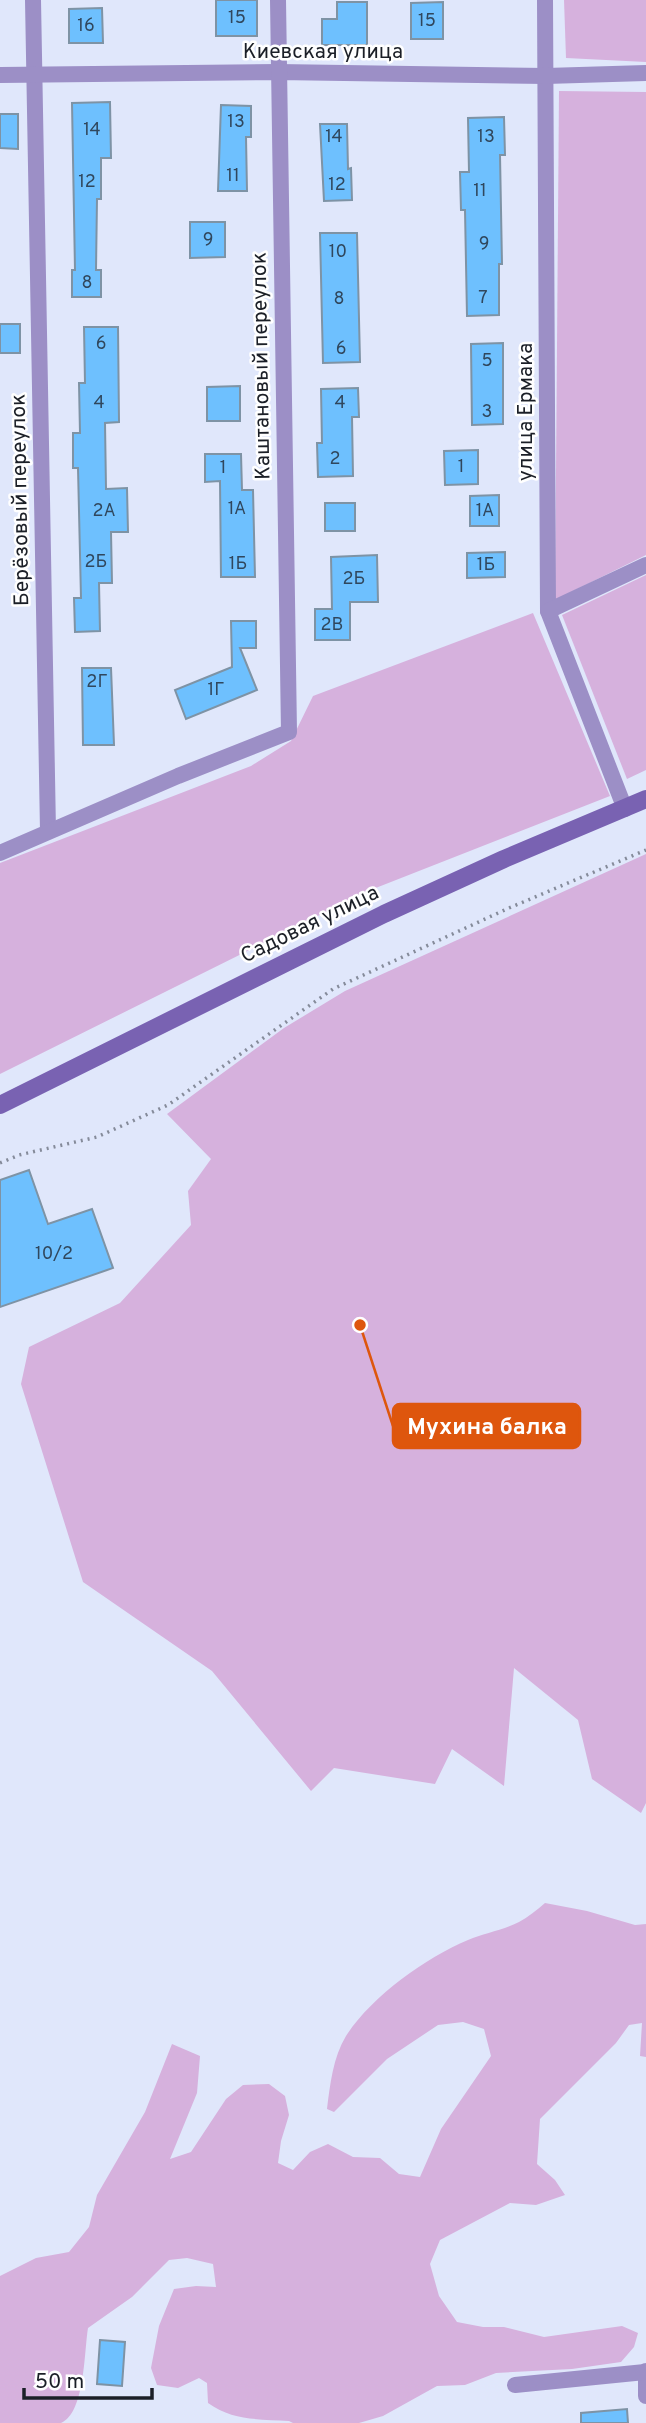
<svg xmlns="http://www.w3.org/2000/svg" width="646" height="2423" font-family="Overpass,sans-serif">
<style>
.green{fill:#d6b1dd}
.building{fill:#6ec0fe;stroke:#7e93a5;stroke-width:2}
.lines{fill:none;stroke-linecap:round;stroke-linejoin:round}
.path{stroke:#858b9a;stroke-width:3.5;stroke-dasharray:2 5;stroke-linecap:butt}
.minor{stroke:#9c8fc6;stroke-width:16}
.secondary{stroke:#7962b2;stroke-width:18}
.labels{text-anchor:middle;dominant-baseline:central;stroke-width:5;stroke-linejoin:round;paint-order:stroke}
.number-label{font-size:18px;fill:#30475d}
.street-label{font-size:21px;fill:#1b1f27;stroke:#fff}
.leader{fill:none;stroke:#de560d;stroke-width:2.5}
.callout-dot{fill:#de560d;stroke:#fff;stroke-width:2.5}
.callout{fill:#de560d;stroke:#de560d;stroke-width:2.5}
.callout-label{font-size:23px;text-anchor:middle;font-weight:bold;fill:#fff}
</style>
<rect width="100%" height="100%" fill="#e0e7fb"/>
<g class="green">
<polygon points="564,0 646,0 646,62 566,58"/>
<polygon points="559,91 646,92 646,555 555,600"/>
<polygon points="646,575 646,770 627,779 562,615"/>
<polygon points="533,613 610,796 368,891 0,1074 0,863 251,766 291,741 313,696"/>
<polygon points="646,854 646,1803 641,1813 592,1779 578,1720 514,1668 504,1786 452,1749 435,1784 334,1768 311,1791 212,1671 83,1582 21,1384 29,1347 120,1303 191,1225 188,1191 211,1159 167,1114 284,1028 345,991"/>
<path d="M545,1903L587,1911L635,1925L646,1924V2057L640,2056L642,2023L629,2025L616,2043L540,2119L537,2164L555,2180L565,2195L536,2205L510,2203L440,2240L430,2264L439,2296L457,2322L483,2327H504L544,2337L622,2326L638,2333L634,2347L621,2362L572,2369L496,2373L465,2385L437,2386L383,2416L359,2423H293L289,2421C259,2419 233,2421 208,2403L207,2383L199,2378L178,2388L157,2385L151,2368L159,2326L174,2289L196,2286L216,2287L213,2264L187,2258L169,2260L132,2297L88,2328C84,2353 85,2413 61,2423H0V2276L36,2258L69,2252L89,2227L97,2195L145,2112L172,2044L200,2056L197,2093L170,2159L191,2152L226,2099L243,2085L269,2084L285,2096L289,2115L281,2141L278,2163L293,2170L310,2152L328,2144L353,2157L380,2158L399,2174L420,2177L441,2129L491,2056L484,2029L463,2022L438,2025L387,2059L334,2112L327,2109C330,2085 333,2057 346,2036C371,1997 425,1958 468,1940C484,1933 503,1930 519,1922C528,1917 537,1910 545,1903Z"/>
</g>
<g class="building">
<rect x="216" y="0" width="41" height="36"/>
<polygon points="337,2 367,2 367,45 322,45 322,19 337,19"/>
<polygon points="443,2 443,39 411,39 411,3"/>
<polygon points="102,8 103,43 69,43 69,9"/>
<polygon points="110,102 111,158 101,158 101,199 97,199 96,270 101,270 101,297 72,297 72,270 75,270 72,103"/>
<polygon points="221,105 251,106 251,137 246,137 247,191 218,191"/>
<polygon points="0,114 18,114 18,149 0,148"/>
<polygon points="504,117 505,155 500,155 502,264 499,264 499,315 467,316 465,210 461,210 460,172 469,172 468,118"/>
<polygon points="320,124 347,124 348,169 351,168 352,200 324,201"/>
<polygon points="190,222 225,222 225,257 190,258"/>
<polygon points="320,233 357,233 360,362 323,363"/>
<rect x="0" y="324" width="20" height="29"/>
<polygon points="84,327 118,327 119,422 105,423 106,489 127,488 128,532 111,532 112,583 99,583 100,631 75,632 74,598 81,598 78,468 73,468 73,433 80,433 79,383 85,383"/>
<polygon points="503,343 503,424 472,425 471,344"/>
<polygon points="240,386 240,421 207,421 207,387"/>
<polygon points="358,388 359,417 352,417 353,476 318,477 317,443 322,443 321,389"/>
<polygon points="478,450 478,484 445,485 444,451"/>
<polygon points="205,454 241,454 242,490 253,490 255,577 221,577 220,481 205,482"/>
<polygon points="499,495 499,526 470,526 470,496"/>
<rect x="325" y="503" width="30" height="28"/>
<polygon points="505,552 505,577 467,578 467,553"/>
<polygon points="377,555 378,602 350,602 350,640 315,640 315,609 332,609 331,557"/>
<polygon points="231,621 256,621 256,648 240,648 257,690 186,719 175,690 232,667"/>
<polygon points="82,668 111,668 114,745 83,745"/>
<polygon points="29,1170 48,1224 92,1209 113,1268 0,1307 0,1180"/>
<polygon points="100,2340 125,2342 122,2386 97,2384"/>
<polygon points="627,2409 628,2423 581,2423 581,2413"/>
</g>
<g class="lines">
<polyline class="path" points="0,1163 19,1155 97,1137 168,1105 333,989 509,908 646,850"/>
<g class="minor">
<polyline points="33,0 48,831"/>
<polyline points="545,0 548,611 625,809"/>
<polyline points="0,75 278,72 546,76 646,73"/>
<polyline points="548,611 646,565"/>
<polyline points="0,853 178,776 289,732 278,0"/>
<polyline points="646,2371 646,2396"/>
<polyline points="515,2385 645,2372"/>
</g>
<polyline class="secondary" points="0,1105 384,914 504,859 646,799"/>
</g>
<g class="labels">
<g class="number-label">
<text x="237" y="18">15</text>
<text x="427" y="21">15</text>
<text x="86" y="26">16</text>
<text x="236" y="122">13</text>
<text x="92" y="130">14</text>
<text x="334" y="137">14</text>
<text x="486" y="137">13</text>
<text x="233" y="176">11</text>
<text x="87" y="182">12</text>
<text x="337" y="185">12</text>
<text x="480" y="191">11</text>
<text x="208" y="240">9</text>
<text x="484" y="244">9</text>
<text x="338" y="252">10</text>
<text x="87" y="283">8</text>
<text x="483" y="298">7</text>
<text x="339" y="299">8</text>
<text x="101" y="344">6</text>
<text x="341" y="349">6</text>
<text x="487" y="361">5</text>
<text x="99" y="403">4</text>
<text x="340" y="403">4</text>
<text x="487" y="412">3</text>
<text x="335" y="459">2</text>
<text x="461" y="467">1</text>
<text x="223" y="468">1</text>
<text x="237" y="509">1А</text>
<text x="104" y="511">2А</text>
<text x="485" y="511">1А</text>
<text x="96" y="562">2Б</text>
<text x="238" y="564">1Б</text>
<text x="486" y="565">1Б</text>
<text x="354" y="579">2Б</text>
<text x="332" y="625">2В</text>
<text x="97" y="682">2Г</text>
<text x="216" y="690">1Г</text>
<text x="54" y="1254">10/2</text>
</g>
<g class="street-label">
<text x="323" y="52">Киевская улица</text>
<text transform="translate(262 366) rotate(-91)">Каштановый переулок</text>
<text transform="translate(526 412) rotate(-90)">улица Ермака</text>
<text transform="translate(21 500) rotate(-91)">Берёзовый переулок</text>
<text transform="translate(310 925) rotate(-26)">Садовая улица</text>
</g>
</g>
<path class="leader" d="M360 1325L393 1426"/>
<circle class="callout-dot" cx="360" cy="1325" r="7"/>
<rect class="callout" x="393" y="1404" width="187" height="44" rx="7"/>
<g class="callout-label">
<text x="487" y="1434">Мухина балка</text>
</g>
<path d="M24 2388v10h128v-10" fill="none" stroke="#1b1f27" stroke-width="3.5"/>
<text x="35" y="2388" font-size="21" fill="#1b1f27" stroke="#ffffff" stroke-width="5" paint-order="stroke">50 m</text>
</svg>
